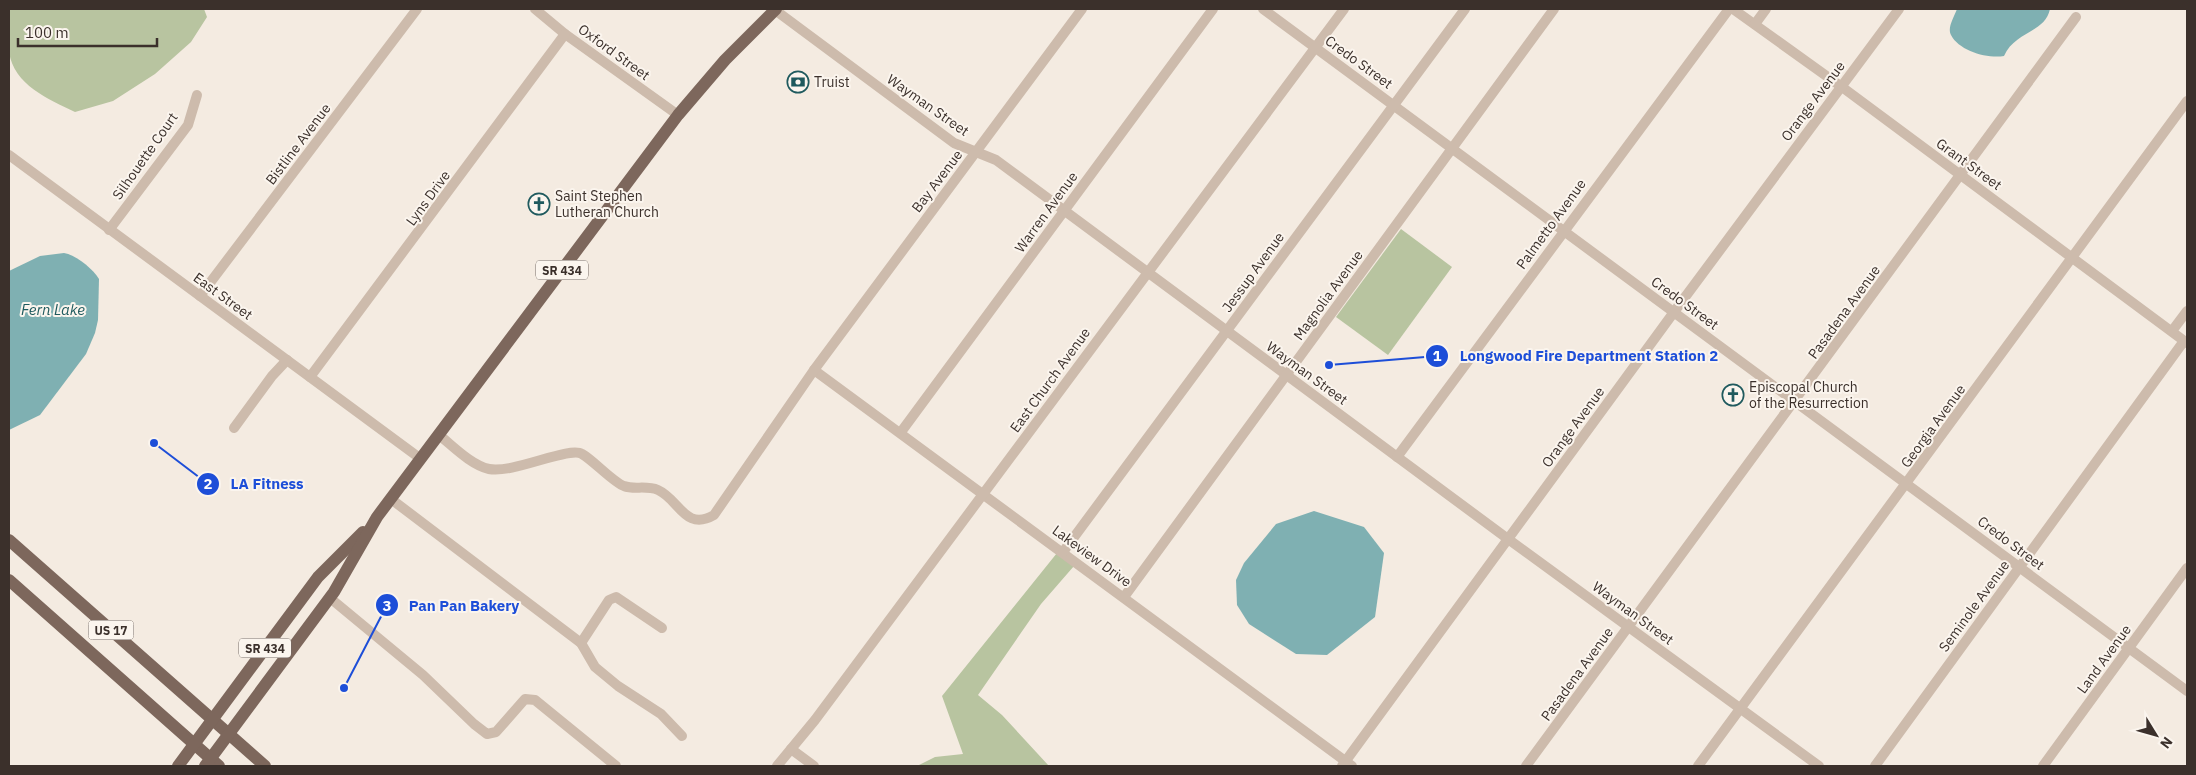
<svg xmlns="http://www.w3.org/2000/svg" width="2196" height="775" font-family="'IBM Plex Sans',sans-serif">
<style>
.green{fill:#b8c4a0}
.water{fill:#7fb0b2}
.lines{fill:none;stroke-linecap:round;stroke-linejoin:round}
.minor{stroke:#cdbbac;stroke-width:10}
.major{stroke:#7d675c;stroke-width:12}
.labels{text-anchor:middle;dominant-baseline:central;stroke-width:4;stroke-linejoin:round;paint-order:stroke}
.shield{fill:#fbf5ee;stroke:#756b66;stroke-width:1}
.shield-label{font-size:12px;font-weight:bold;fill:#3b302b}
.street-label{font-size:14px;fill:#3b302b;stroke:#fbf5ee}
.poi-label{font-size:14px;fill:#3b302b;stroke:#fbf5ee;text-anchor:start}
.water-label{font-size:15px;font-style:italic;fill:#1f5a5e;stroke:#fbf5ee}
.leader{fill:none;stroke:#1d4ed8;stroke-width:2}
.callout-dot{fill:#1d4ed8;stroke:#fbf5ee;stroke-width:2}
.mark-label{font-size:15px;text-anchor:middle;font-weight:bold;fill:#fff}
.callout-label{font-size:15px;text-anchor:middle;font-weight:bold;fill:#1d4ed8;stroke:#fbf5ee;stroke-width:4;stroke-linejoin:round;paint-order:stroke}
</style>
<rect width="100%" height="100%" fill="#f4ebe1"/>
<g class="green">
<path d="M9,9H204L207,17L191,42L155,74L113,101L75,112C48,99 14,85 9,52C7,38 9,23 9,9Z"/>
<polygon points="1401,229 1452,267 1388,355 1336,317"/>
<polygon points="1057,553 1074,566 1041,604 978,695 1002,715 1049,766 917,766 935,757 963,754 942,696"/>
</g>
<g class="water">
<path d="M1957,9H2050C2045,33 2015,31 2004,56C1988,59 1959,51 1951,35C1947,28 1954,17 1957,9Z"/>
<path d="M64,253C76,255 93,269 99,279L98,320L95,333L86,354L40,415L9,430V271L40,256Z"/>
<polygon points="1314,511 1364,527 1384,553 1375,617 1327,655 1296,654 1249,624 1237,605 1236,580 1244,563 1276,524"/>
</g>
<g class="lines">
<g class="minor">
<polyline points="535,9 565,34 678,115"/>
<polyline points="1263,9 2187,691"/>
<polyline points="1733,9 1846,90 2187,343"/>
<polyline points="775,10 954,143 996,160 1508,539 1819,766"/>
<polyline points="1755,24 1766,9"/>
<polyline points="9,155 421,459"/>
<polyline points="109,230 188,125 197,95"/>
<polyline points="200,296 417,9"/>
<polyline points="2172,331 2187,311"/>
<polyline points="814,370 1352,766"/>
<polyline points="310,377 565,34"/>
<polyline points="234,428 272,376 287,360"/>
<polyline points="901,432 1213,9"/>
<path d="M439,435C453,446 471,465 489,469C513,474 569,446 582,454C593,460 614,483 624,486C634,490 646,485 658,490C679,499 685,532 714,515L814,370L1082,9"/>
<polyline points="1397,457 1729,9"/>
<polyline points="391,499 581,643 595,667 618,686 661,714 682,736"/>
<polyline points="1063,552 1465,9"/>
<polyline points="1124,597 1554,9"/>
<polyline points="330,598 423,675 474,724 487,734 496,732 525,699 535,700 616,766"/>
<polyline points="581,643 609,600 616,597 662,628"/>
<polyline points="791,749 814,766"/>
<polyline points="777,766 815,720 1344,9"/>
<polyline points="1342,766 1674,312 1899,9"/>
<polyline points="1526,766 2076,17"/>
<polyline points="1698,766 2187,101"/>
<polyline points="1875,766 2184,341"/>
<polyline points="2043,766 2187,568"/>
</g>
<g class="major">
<polyline points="9,540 265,766"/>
<polyline points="9,580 219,766"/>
<polyline points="178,766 318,577 363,532"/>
<polyline points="205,766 334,592 377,517 678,115 725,60 776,9"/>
</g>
</g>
<defs>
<g id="bank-ring" transform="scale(1.125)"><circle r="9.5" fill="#fbf5ee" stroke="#1f5a5e" stroke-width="1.5"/><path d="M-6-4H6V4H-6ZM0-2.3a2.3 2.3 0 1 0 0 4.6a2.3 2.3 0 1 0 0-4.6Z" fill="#1f5a5e"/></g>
<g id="church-ring" transform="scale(1.125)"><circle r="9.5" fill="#fbf5ee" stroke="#1f5a5e" stroke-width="1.5"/><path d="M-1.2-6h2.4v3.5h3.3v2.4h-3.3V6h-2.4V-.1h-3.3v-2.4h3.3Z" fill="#1f5a5e"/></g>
</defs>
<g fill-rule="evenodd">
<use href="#bank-ring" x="798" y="82"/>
<use href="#church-ring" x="539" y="204"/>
<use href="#church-ring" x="1733" y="395"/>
</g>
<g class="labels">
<g class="shield">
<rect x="536" y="260.5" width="52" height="19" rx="4"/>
<rect x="88.5" y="620.5" width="45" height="19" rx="4"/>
<rect x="239" y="638.5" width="52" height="19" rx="4"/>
</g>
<g class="shield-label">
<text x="562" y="270">SR 434</text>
<text x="111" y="630">US 17</text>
<text x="265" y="648">SR 434</text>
</g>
<g class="street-label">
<text transform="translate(614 52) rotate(36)">Oxford Street</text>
<text transform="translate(1359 62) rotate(36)">Credo Street</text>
<text transform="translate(1813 101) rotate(-53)">Orange Avenue</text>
<text transform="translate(928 105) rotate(35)">Wayman Street</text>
<text transform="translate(298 144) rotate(-53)">Bistline Avenue</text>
<text transform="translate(145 156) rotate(-55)">Silhouette Court</text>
<text transform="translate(1969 164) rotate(36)">Grant Street</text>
<text transform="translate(937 181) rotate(-53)">Bay Avenue</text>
<text transform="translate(428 198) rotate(-54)">Lyns Drive</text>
<text transform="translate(1046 212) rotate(-54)">Warren Avenue</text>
<text transform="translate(1551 224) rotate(-54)">Palmetto Avenue</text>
<text transform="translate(1253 272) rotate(-54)">Jessup Avenue</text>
<text transform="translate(1328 295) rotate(-54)">Magnolia Avenue</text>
<text transform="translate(223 296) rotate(36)">East Street</text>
<text transform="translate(1685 303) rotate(36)">Credo Street</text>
<text transform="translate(1844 312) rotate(-54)">Pasadena Avenue</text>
<text transform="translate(1307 373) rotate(36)">Wayman Street</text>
<text transform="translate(1050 380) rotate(-54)">East Church Avenue</text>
<text transform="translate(1933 426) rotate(-54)">Georgia Avenue</text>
<text transform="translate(1573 427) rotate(-54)">Orange Avenue</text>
<text transform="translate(2011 543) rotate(37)">Credo Street</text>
<text transform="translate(1092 556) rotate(36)">Lakeview Drive</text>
<text transform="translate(1974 606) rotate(-54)">Seminole Avenue</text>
<text transform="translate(1633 613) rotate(36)">Wayman Street</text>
<text transform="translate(2104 659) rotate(-54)">Land Avenue</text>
<text transform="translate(1577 674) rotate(-54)">Pasadena Avenue</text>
</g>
<g class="poi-label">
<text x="814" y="82">Truist</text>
<text x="555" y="196">Saint Stephen<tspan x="555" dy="16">Lutheran Church</tspan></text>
<text x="1749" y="387">Episcopal Church<tspan x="1749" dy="16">of the Resurrection</tspan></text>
</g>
<g class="water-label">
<text x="53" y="309">Fern Lake</text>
</g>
</g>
<path class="leader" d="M1329 365L1437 356M154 443L208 484M344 688L387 605"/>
<g class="callout-dot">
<circle cx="1329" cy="365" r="5"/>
<circle cx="154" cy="443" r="5"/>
<circle cx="344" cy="688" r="5"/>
<circle cx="1437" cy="356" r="12"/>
<circle cx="208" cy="484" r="12"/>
<circle cx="387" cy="605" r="12"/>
</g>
<g class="mark-label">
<text x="1437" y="361">1</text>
<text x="208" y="489">2</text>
<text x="387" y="611">3</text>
</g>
<g class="callout-label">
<text x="1589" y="361">Longwood Fire Department Station 2</text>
<text x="267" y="489">LA Fitness</text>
<text x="464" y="611">Pan Pan Bakery</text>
</g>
<rect width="2196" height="775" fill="none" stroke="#3b302b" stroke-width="20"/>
<g transform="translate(2156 735) rotate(127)" stroke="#fbf5ee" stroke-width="4" paint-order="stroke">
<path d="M0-4L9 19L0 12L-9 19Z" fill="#3b302b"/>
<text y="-8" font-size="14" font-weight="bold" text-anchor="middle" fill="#3b302b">N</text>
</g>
<path d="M18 38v8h139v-8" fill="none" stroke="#3b302b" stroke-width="2.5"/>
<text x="25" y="38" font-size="15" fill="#3b302b" stroke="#fbf5ee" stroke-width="4" paint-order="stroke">100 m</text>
</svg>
